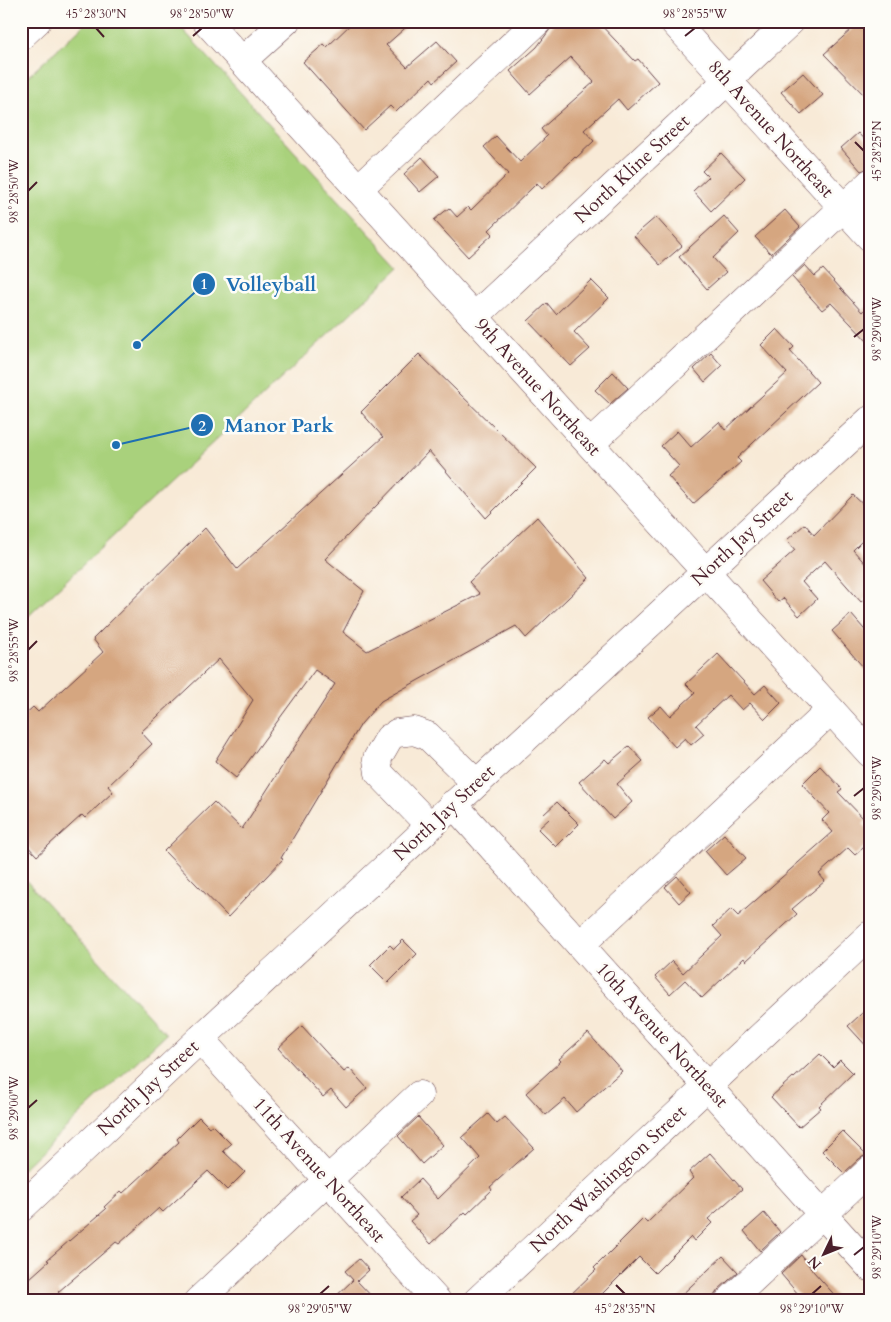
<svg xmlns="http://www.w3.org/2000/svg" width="891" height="1322" font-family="Cardo,serif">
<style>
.green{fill:#a9d17c;stroke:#7a7854}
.building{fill:#d5a680}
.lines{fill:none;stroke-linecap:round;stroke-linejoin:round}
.minor-casing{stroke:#643d45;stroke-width:29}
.major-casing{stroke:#643d45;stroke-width:29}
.minor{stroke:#fff;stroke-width:28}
.major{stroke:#fff;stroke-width:28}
.ticks{fill:none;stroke:#4a1f2b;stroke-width:2}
.labels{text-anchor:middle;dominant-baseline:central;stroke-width:5;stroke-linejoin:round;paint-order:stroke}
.street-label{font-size:19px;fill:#4a1f2b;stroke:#fdfcf7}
.leader{fill:none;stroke:#1f6fb2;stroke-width:2}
.callout-dot{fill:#1f6fb2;stroke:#fdfcf7;stroke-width:2}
.mark-label{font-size:15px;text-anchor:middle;font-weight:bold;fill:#fff}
.callout-label{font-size:20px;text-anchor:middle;font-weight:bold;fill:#1f6fb2;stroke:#fdfcf7;stroke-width:5;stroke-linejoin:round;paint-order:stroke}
.neatline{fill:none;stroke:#4a1f2b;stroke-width:2}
.ticks-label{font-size:12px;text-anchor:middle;fill:#4a1f2b}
</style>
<rect width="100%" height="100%" fill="#fdfcf7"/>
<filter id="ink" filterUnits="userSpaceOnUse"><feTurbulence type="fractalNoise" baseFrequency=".02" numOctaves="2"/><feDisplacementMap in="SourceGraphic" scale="10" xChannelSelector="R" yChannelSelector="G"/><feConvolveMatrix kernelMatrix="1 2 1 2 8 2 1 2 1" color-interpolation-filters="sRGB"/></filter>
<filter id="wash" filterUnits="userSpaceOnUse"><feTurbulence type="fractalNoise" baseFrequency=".0096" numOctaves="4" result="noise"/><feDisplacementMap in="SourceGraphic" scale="20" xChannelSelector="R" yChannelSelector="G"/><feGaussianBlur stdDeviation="1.12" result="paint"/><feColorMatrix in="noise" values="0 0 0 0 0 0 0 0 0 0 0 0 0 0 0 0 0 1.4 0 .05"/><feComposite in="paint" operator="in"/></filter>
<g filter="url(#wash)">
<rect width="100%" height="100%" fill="#f8ead7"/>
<g class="green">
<polygon points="88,21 175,21 400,267 21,623 21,83"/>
<polygon points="21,875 166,1034 21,1170"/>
</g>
<g id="blocks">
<g class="building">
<polygon points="354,21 413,21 386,45 407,67 437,41 456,62 434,82 431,78 396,112 390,106 364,130 303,62 324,44 327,47"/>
<polygon points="556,21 597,21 635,61 638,59 658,82 627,110 618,99 584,130 594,141 576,158 575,157 542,189 537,183 489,230 493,234 468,257 434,220 449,208 457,217 468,207 471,210 508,174 484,147 496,136 520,162 547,136 541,129 594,82 571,57 530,94 510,71 537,47"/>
<polygon points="861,21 870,21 870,101 824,54"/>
<polygon points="803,73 823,95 801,114 781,92"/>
<polygon points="858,133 870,146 870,168 861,171 841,148"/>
<polygon points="721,153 745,178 711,211 693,191 708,177 702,171"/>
<polygon points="422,157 439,176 420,192 404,174"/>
<polygon points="785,210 800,227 771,254 755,237"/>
<polygon points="724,216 739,233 713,258 726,272 707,289 679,257"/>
<polygon points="656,217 682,246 660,265 634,236"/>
<polygon points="805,265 815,276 823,269 862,312 870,304 870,344 831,303 822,310 792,277"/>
<polygon points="591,280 609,298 574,332 590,349 571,366 528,321 547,303 556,314"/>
<polygon points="777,329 794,347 790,351 818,382 737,458 741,462 693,504 668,476 679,466 661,446 677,431 691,447 719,422 725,430 787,373 761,345"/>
<polygon points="711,353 722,366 705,382 694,369"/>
<polygon points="419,354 536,468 486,518 429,451 325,559 364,591 343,632 367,651 480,594 469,582 537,517 589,578 526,638 516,626 381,701 361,724 281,858 283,859 228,917 164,851 214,802 242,829 335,684 315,670 236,778 215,761 253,700 219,659 141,732 152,744 108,786 113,792 85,818 82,815 37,856 21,839 21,718 33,707 38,712 103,652 93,639 205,528 237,569 383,437 361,412"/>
<polygon points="613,372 628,388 610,404 595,390"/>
<polygon points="853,495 870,511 870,533 853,550 870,569 870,594 861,602 825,561 802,582 817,599 799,616 783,598 778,602 760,581 795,550 787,540 805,524 814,535"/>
<polygon points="851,614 870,636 870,675 832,631"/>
<polygon points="718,654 755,694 765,685 781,703 765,719 750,703 742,710 728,695 696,725 704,734 691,745 685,738 675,747 648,717 661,706 670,716 695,693 686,684"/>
<polygon points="629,746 643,761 617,784 632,802 613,819 579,782 605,759 609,763"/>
<polygon points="820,766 842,789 838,792 866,821 863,824 870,832 870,842 855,855 848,848 819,874 825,881 792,909 797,914 746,961 744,958 702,998 685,980 670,994 655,977 672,961 683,973 722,936 713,926 731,909 738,916 833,832 822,820 829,813 802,784"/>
<polygon points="557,802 579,824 556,847 538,829 549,819 544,814"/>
<polygon points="724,834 746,858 726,875 705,851"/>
<polygon points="677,876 691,892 679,903 665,887"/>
<polygon points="403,940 417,954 388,983 370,965 390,945 394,949"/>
<polygon points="870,1006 870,1050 848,1026"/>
<polygon points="302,1026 344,1072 349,1068 367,1088 346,1107 331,1090 323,1097 278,1048"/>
<polygon points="588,1033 622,1071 576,1112 565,1099 546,1115 526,1093 561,1061 559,1059"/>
<polygon points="820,1054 833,1067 840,1060 853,1073 819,1106 821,1108 799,1127 771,1097 793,1077 794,1078"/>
<polygon points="488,1114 497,1124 505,1117 534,1148 490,1187 492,1190 467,1214 465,1212 431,1244 410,1221 417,1215 401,1197 420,1179 438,1199 480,1158 462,1137"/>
<polygon points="199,1117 209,1127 212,1125 231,1144 223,1151 245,1172 227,1190 208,1171 163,1212 159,1208 119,1244 116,1242 58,1292 66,1301 21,1301 21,1286 49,1261 47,1260 106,1209 104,1207 121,1191 123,1193 179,1142 177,1139"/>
<polygon points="418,1117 443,1145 422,1164 398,1136"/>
<polygon points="842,1131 866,1155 859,1159 844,1173 822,1151"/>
<polygon points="710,1153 742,1189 708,1219 712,1223 694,1241 691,1237 655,1273 639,1257 595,1301 564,1301 596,1270 594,1268 643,1219 647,1223 693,1178 689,1172"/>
<polygon points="764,1213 780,1232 760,1251 744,1231"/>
<polygon points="801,1255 813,1271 840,1301 804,1301 781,1274"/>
<polygon points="723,1256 738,1272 718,1290 714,1296 714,1301 675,1301"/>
<polygon points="359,1259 369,1270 357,1281 376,1301 331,1301 353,1280 345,1271"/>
</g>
</g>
</g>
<g filter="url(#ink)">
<use href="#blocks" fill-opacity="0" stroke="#643d45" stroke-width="1"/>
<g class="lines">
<g class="minor-casing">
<g id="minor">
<polyline points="206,21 870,753"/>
<polyline points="21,36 37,21"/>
<polyline points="242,61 286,21"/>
<polyline points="358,189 538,21"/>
<polyline points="474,317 791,21"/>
<polyline points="591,443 870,183"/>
<polyline points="397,733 414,731 428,736 476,783"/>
<polyline points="389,738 377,759 379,773 430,826"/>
<polyline points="453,804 870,1267"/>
<polyline points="580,945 831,710"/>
<polyline points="200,1039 437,1301"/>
<polyline points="21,1208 200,1039 870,420"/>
<polyline points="198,1301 419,1095"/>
<polyline points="477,1301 870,935"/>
<polyline points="729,1301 870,1170"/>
</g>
</g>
<g class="major-casing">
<polyline id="major" points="673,21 870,237"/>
</g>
<use href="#minor" class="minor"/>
<use href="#major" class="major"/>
</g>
</g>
<path class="ticks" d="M96,28L104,37M193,36L202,28M685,36L695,28M855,142L864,151M28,191L37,182M854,337L864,329M28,650L37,641M854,796L864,788M28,1108L37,1100M854,1255L864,1247M616,1285L625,1294M320,1294L329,1286M812,1294L821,1286"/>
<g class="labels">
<g class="street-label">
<text transform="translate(771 129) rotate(48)">8th Avenue Northeast</text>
<text transform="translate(632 169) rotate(-43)">North Kline Street</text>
<text transform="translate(538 387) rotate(48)">9th Avenue Northeast</text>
<text transform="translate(742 538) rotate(-43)">North Jay Street</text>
<text transform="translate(444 813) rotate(-43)">North Jay Street</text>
<text transform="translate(662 1035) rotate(48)">10th Avenue Northeast</text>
<text transform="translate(148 1088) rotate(-43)">North Jay Street</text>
<text transform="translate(319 1170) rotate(48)">11th Avenue Northeast</text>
<text transform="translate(608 1179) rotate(-43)">North Washington Street</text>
</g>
</g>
<path class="leader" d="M137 345L204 284M116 445L202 425"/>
<g class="callout-dot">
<circle cx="137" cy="345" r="5"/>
<circle cx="116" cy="445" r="5"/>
<circle cx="204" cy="284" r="12"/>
<circle cx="202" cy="425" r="12"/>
</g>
<g class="mark-label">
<text x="204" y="289">1</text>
<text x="202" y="431">2</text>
</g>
<g class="callout-label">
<text x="271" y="291">Volleyball</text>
<text x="279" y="432">Manor Park</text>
</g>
<rect width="891" height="1322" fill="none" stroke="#fdfcf7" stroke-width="55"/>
<g transform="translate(824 1254) rotate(227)" stroke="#fdfcf7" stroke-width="4" paint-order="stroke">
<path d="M0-4L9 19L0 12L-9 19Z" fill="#4a1f2b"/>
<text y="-8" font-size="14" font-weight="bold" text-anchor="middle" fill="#4a1f2b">N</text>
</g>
<rect x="28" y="28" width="836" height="1266" class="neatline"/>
<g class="ticks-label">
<text x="96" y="18">45°28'30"N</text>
<text x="202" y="18">98°28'50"W</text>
<text x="695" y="18">98°28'55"W</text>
<text transform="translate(877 151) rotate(-90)" y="4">45°28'25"N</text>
<text transform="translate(14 191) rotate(-90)" y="4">98°28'50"W</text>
<text transform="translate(877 329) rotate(-90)" y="4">98°29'00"W</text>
<text transform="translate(14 650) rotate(-90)" y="4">98°28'55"W</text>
<text transform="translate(877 788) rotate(-90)" y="4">98°29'05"W</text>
<text transform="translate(14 1108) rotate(-90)" y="4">98°29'00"W</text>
<text transform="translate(877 1247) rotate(-90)" y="4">98°29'10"W</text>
<text x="320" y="1313">98°29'05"W</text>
<text x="625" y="1313">45°28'35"N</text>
<text x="812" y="1313">98°29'10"W</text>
</g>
</svg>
